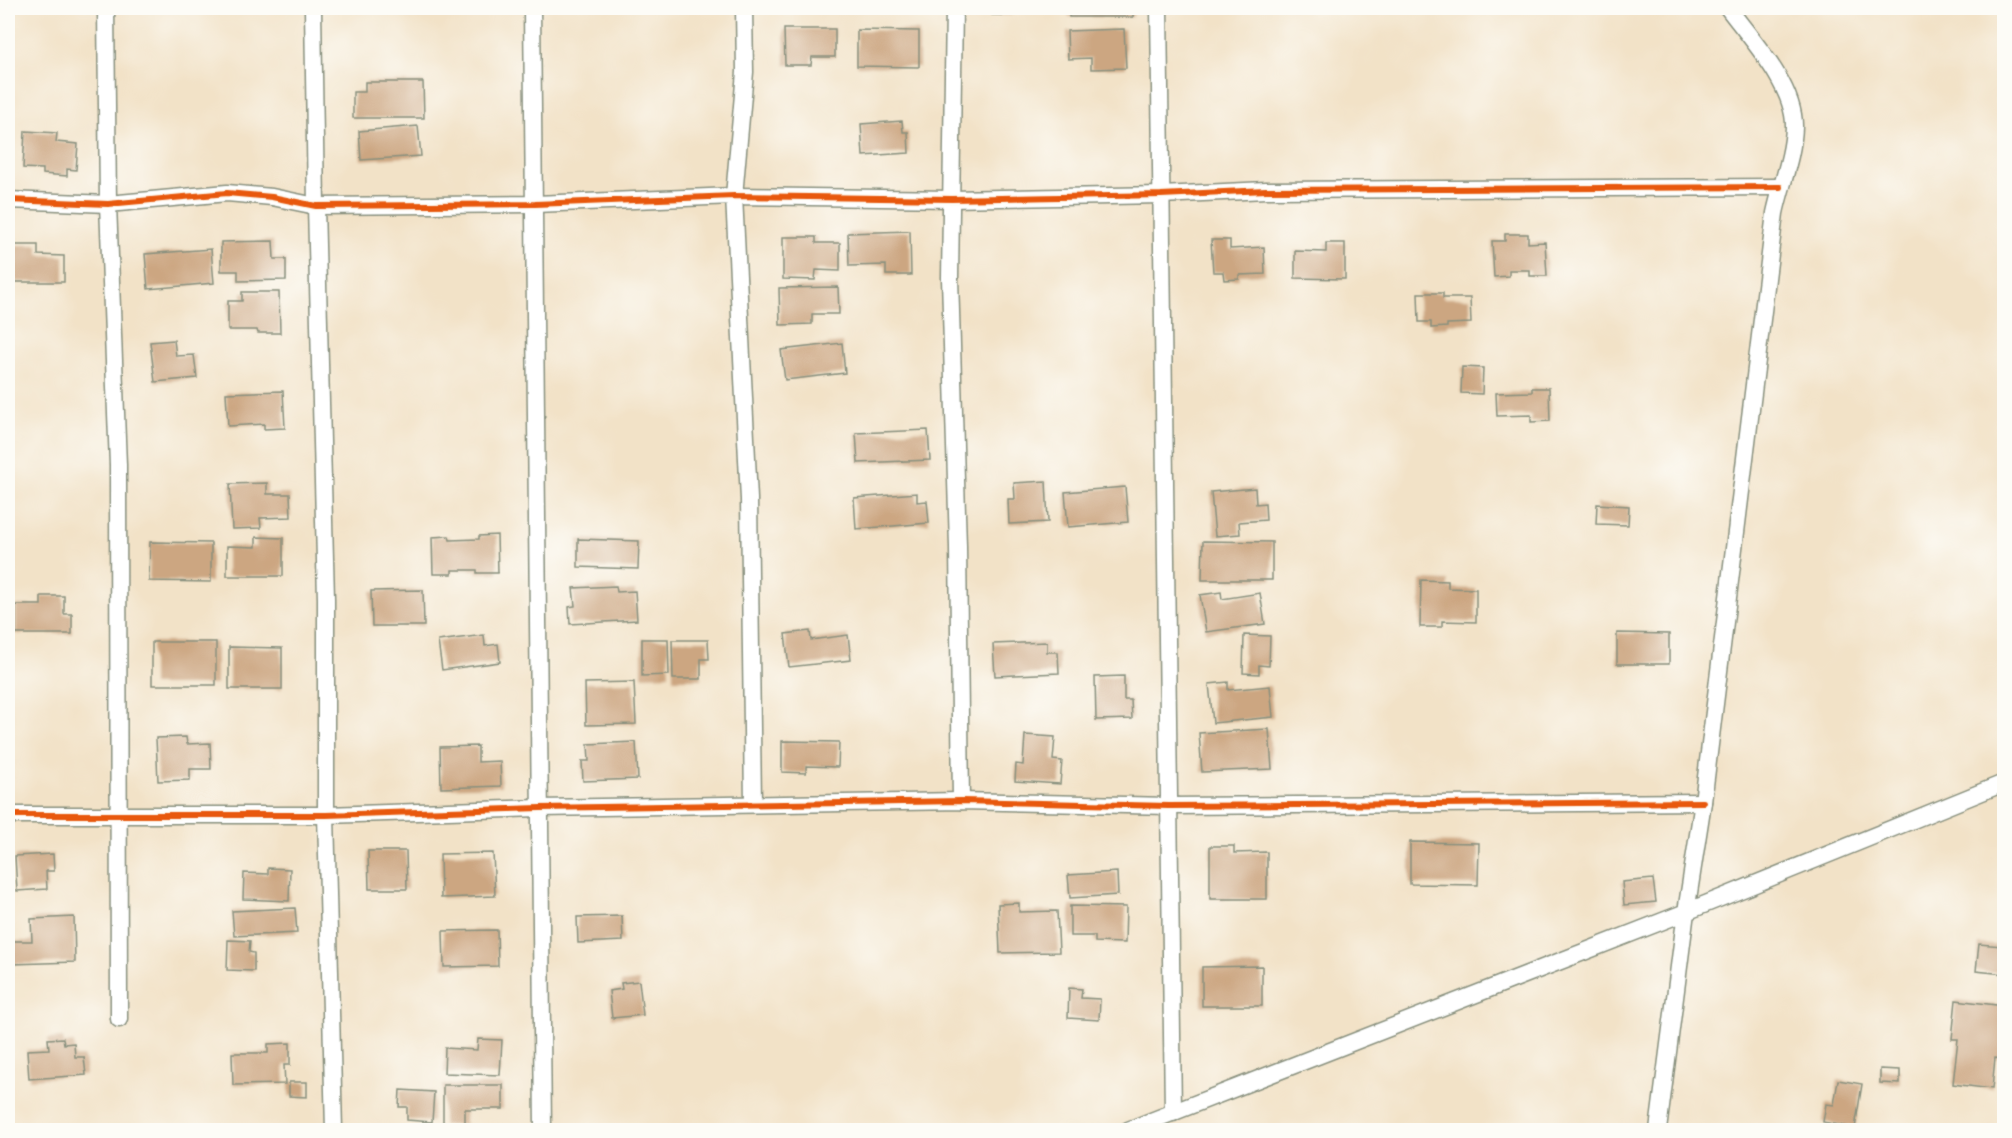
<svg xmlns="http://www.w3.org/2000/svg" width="2012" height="1138" font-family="'Gochi Hand',sans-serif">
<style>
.building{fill:#cca681}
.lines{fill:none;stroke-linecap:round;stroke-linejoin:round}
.street-casing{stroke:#88907e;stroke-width:19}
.street{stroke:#fff;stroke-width:16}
.cycleway-casing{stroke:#fdfcf7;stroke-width:10}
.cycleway{stroke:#e8590c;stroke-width:6}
</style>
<rect width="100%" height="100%" fill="#fdfcf7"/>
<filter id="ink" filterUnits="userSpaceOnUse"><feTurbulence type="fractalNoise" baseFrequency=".0167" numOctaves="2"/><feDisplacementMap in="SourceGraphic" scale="12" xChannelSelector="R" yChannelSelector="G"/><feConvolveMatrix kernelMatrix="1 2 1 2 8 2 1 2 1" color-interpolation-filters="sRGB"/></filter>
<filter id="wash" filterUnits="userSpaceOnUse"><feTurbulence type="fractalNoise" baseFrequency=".008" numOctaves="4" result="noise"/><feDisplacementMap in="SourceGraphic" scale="24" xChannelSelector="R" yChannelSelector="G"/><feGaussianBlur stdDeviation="1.35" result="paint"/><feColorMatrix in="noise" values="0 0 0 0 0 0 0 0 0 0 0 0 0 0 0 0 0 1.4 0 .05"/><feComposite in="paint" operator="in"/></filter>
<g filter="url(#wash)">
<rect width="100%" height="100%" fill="#f2e2c7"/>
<g id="blocks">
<g class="building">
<polygon points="992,8 1049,8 1049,10 1012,11 1012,15 992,15"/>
<rect x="1069" y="8" width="64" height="9"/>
<polygon points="784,29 835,29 835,57 812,57 811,65 785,65"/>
<polygon points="1124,29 1126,68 1091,69 1091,58 1068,59 1067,31"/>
<polygon points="857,30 919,31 919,67 857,66"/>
<polygon points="365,82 423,82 424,118 353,118 353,92 365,92"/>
<polygon points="902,121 903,132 908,132 909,153 863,156 861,124"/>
<polygon points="418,126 421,156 361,160 359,131"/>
<polygon points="25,131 57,133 56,142 78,144 76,170 67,169 67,176 43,174 43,169 23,168"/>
<polygon points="910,231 911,275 886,275 886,265 849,266 848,233"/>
<polygon points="1505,234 1528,234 1528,243 1545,242 1547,276 1530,276 1530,270 1509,270 1509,276 1494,277 1492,241 1505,241"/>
<polygon points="783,237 816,237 816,243 840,243 840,271 816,270 815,280 783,279"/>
<polygon points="1211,240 1230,240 1230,249 1264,247 1265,274 1239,275 1239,279 1224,280 1223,272 1213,272"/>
<polygon points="273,241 274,259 286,259 286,280 238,281 238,271 221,271 221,242"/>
<polygon points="1326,243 1345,243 1345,279 1295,278 1295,251 1326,252"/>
<polygon points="13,245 38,245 38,255 64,256 64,282 12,282"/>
<polygon points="211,249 214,283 148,289 145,254"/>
<polygon points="838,287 839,314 812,314 812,324 780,325 779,288"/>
<polygon points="242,292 279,292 280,333 258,333 257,330 228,330 228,301 242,301"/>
<polygon points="1418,293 1443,293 1443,298 1470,298 1471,323 1447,324 1447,327 1431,328 1431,322 1419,322"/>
<polygon points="174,340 176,356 194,355 197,378 155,382 150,342"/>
<polygon points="842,343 845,373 785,380 781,350"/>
<polygon points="1462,367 1483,368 1482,394 1461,393"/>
<polygon points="1532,388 1549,388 1550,421 1531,422 1531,415 1497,416 1496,393 1532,392"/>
<polygon points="283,391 285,428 264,429 264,424 228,426 226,393"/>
<polygon points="928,430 930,460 858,463 856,433"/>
<polygon points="1046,481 1048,522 1009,524 1008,499 1015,499 1014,483"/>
<polygon points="267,483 267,494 290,494 291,517 260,518 261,528 232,529 230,484"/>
<polygon points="1125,487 1128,522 1068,527 1065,492"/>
<polygon points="1255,488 1256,504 1265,503 1266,520 1239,522 1240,534 1215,536 1211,492"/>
<polygon points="917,493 917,502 927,501 929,523 856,529 854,498"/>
<polygon points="1597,504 1629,506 1628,525 1596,524"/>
<polygon points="497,535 498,573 477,573 477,570 452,570 452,574 433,574 432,537 449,536 450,540 479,539 479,536"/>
<polygon points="256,537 283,538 283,576 227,576 227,546 256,547"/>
<polygon points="578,539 639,541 638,569 578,567"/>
<polygon points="1203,541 1272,542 1272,580 1202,580"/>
<polygon points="150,542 211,543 211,582 149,581"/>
<polygon points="1421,580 1448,581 1448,588 1476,589 1476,622 1442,621 1442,627 1420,627"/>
<polygon points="616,586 617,592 635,591 637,620 570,624 569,607 575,606 573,588"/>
<polygon points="423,590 424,626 372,626 371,591"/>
<polygon points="1221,592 1222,599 1260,593 1265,624 1206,632 1200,595"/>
<polygon points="41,596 64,596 64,614 72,614 72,634 16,634 16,605 41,605"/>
<polygon points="810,631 811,640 848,635 851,660 789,667 785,634"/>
<polygon points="1617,633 1669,634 1669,664 1617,664"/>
<polygon points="484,635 485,646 498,644 500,662 442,670 438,641"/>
<polygon points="1244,635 1270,636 1269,666 1259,665 1259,674 1243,673"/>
<polygon points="642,639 668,639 669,675 642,676"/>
<polygon points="672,640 708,640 709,659 701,659 701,679 673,679"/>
<rect x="152" y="642" width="64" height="43"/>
<polygon points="1047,642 1047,652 1058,652 1059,673 995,676 993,644"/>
<polygon points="229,647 282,648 282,689 229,689"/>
<polygon points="1124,676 1124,700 1131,700 1132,719 1096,720 1095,677"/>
<polygon points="634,682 636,724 586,725 585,683"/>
<polygon points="1228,682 1228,690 1270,686 1273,717 1213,723 1209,684"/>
<polygon points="1269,729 1272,769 1202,772 1199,733"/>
<polygon points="1025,735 1055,737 1053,760 1062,761 1060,784 1015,781 1016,764 1023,765"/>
<polygon points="186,737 187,744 210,743 211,769 190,769 190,780 158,781 156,738"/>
<polygon points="782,741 839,742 838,767 806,766 806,773 782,772"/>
<polygon points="636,742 638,779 583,781 582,761 589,761 588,744"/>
<polygon points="478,746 478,762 500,761 501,786 441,788 440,747"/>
<polygon points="1410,842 1479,843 1478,885 1410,884"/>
<polygon points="1210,846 1234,846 1234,853 1267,852 1267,899 1210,899"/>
<polygon points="368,851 406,851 407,889 369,889"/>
<polygon points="493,853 495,896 441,898 440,854"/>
<polygon points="53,854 54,871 46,871 47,889 17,891 15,856"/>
<polygon points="268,868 290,869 289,901 243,899 244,873 268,874"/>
<polygon points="1117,872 1118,895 1070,898 1068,875"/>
<polygon points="1653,879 1656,902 1624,905 1622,882"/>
<polygon points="1019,903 1019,912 1057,911 1059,952 1000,953 998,904"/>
<polygon points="1070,906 1126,907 1125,943 1095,942 1095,936 1070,936"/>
<polygon points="295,908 297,933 234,936 232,911"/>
<polygon points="622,916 623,941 578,943 577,917"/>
<polygon points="74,917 75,962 12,964 11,941 32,941 31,919"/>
<polygon points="497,930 498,966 444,967 443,931"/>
<polygon points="228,940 250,941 249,952 254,953 254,971 227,970"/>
<polygon points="2003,941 2004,974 1976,971 1979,944 2002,946"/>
<polygon points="1262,966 1262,1006 1202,1006 1202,967"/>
<polygon points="639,981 643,1015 612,1018 609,991 622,989 621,983"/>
<polygon points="1069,988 1082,989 1081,998 1100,999 1099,1020 1068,1018"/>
<polygon points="1956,1000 2004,1006 2004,1059 1995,1058 1992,1089 1953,1084 1958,1039 1952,1039"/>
<polygon points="63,1038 64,1044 74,1043 75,1057 84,1057 86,1075 29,1079 27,1050 49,1049 48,1039"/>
<polygon points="478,1039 502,1040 500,1075 444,1073 445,1048 477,1050"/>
<polygon points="290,1043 290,1065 284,1065 285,1084 233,1085 232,1053 268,1053 268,1044"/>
<polygon points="1880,1069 1900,1070 1900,1084 1880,1083"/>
<polygon points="1838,1080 1862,1084 1855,1128 1823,1122 1826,1104 1834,1105"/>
<polygon points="289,1082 307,1082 307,1097 289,1096"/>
<polygon points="443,1085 503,1085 503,1109 465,1109 465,1125 443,1125"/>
<polygon points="400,1090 434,1092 432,1122 407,1120 407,1107 399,1107"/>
</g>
</g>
</g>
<g filter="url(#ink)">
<use href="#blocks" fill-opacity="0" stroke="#88907e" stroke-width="1.5"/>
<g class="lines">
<g class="street-casing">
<g id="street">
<polyline points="106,8 108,204 118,465 119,1019"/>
<polyline points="313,8 316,206 326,599 326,815 334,1130"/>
<polyline points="532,8 543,1130"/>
<polyline points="744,8 745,72 734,196 749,499 753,804"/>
<polyline points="954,8 950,278 958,547 961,801"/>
<polyline points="1159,8 1173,1113"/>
<polyline points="8,200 108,204 227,193 272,197 316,206 535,204 734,196 952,199 1161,195 1266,190 1780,187"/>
<polyline points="8,815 326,815 540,808 961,801 1169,806 1703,802"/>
<polyline points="1128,1130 1686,912 2004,783"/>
<path d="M1658,1130L1686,912L1703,802L1775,213C1781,185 1793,156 1794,127C1795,86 1751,39 1728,8"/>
</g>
</g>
<use href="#street" class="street"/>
<g class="cycleway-casing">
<g id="cycleway">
<polyline points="8,200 108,204 227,193 272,197 316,206 535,204 734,196 952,199 1161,195 1266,190 1780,187"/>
<polyline points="8,815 326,815 540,808 961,801 1169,806 1703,802"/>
</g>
</g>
<use href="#cycleway" class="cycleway"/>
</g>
</g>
<rect width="2012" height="1138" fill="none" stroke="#fdfcf7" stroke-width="30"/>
</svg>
